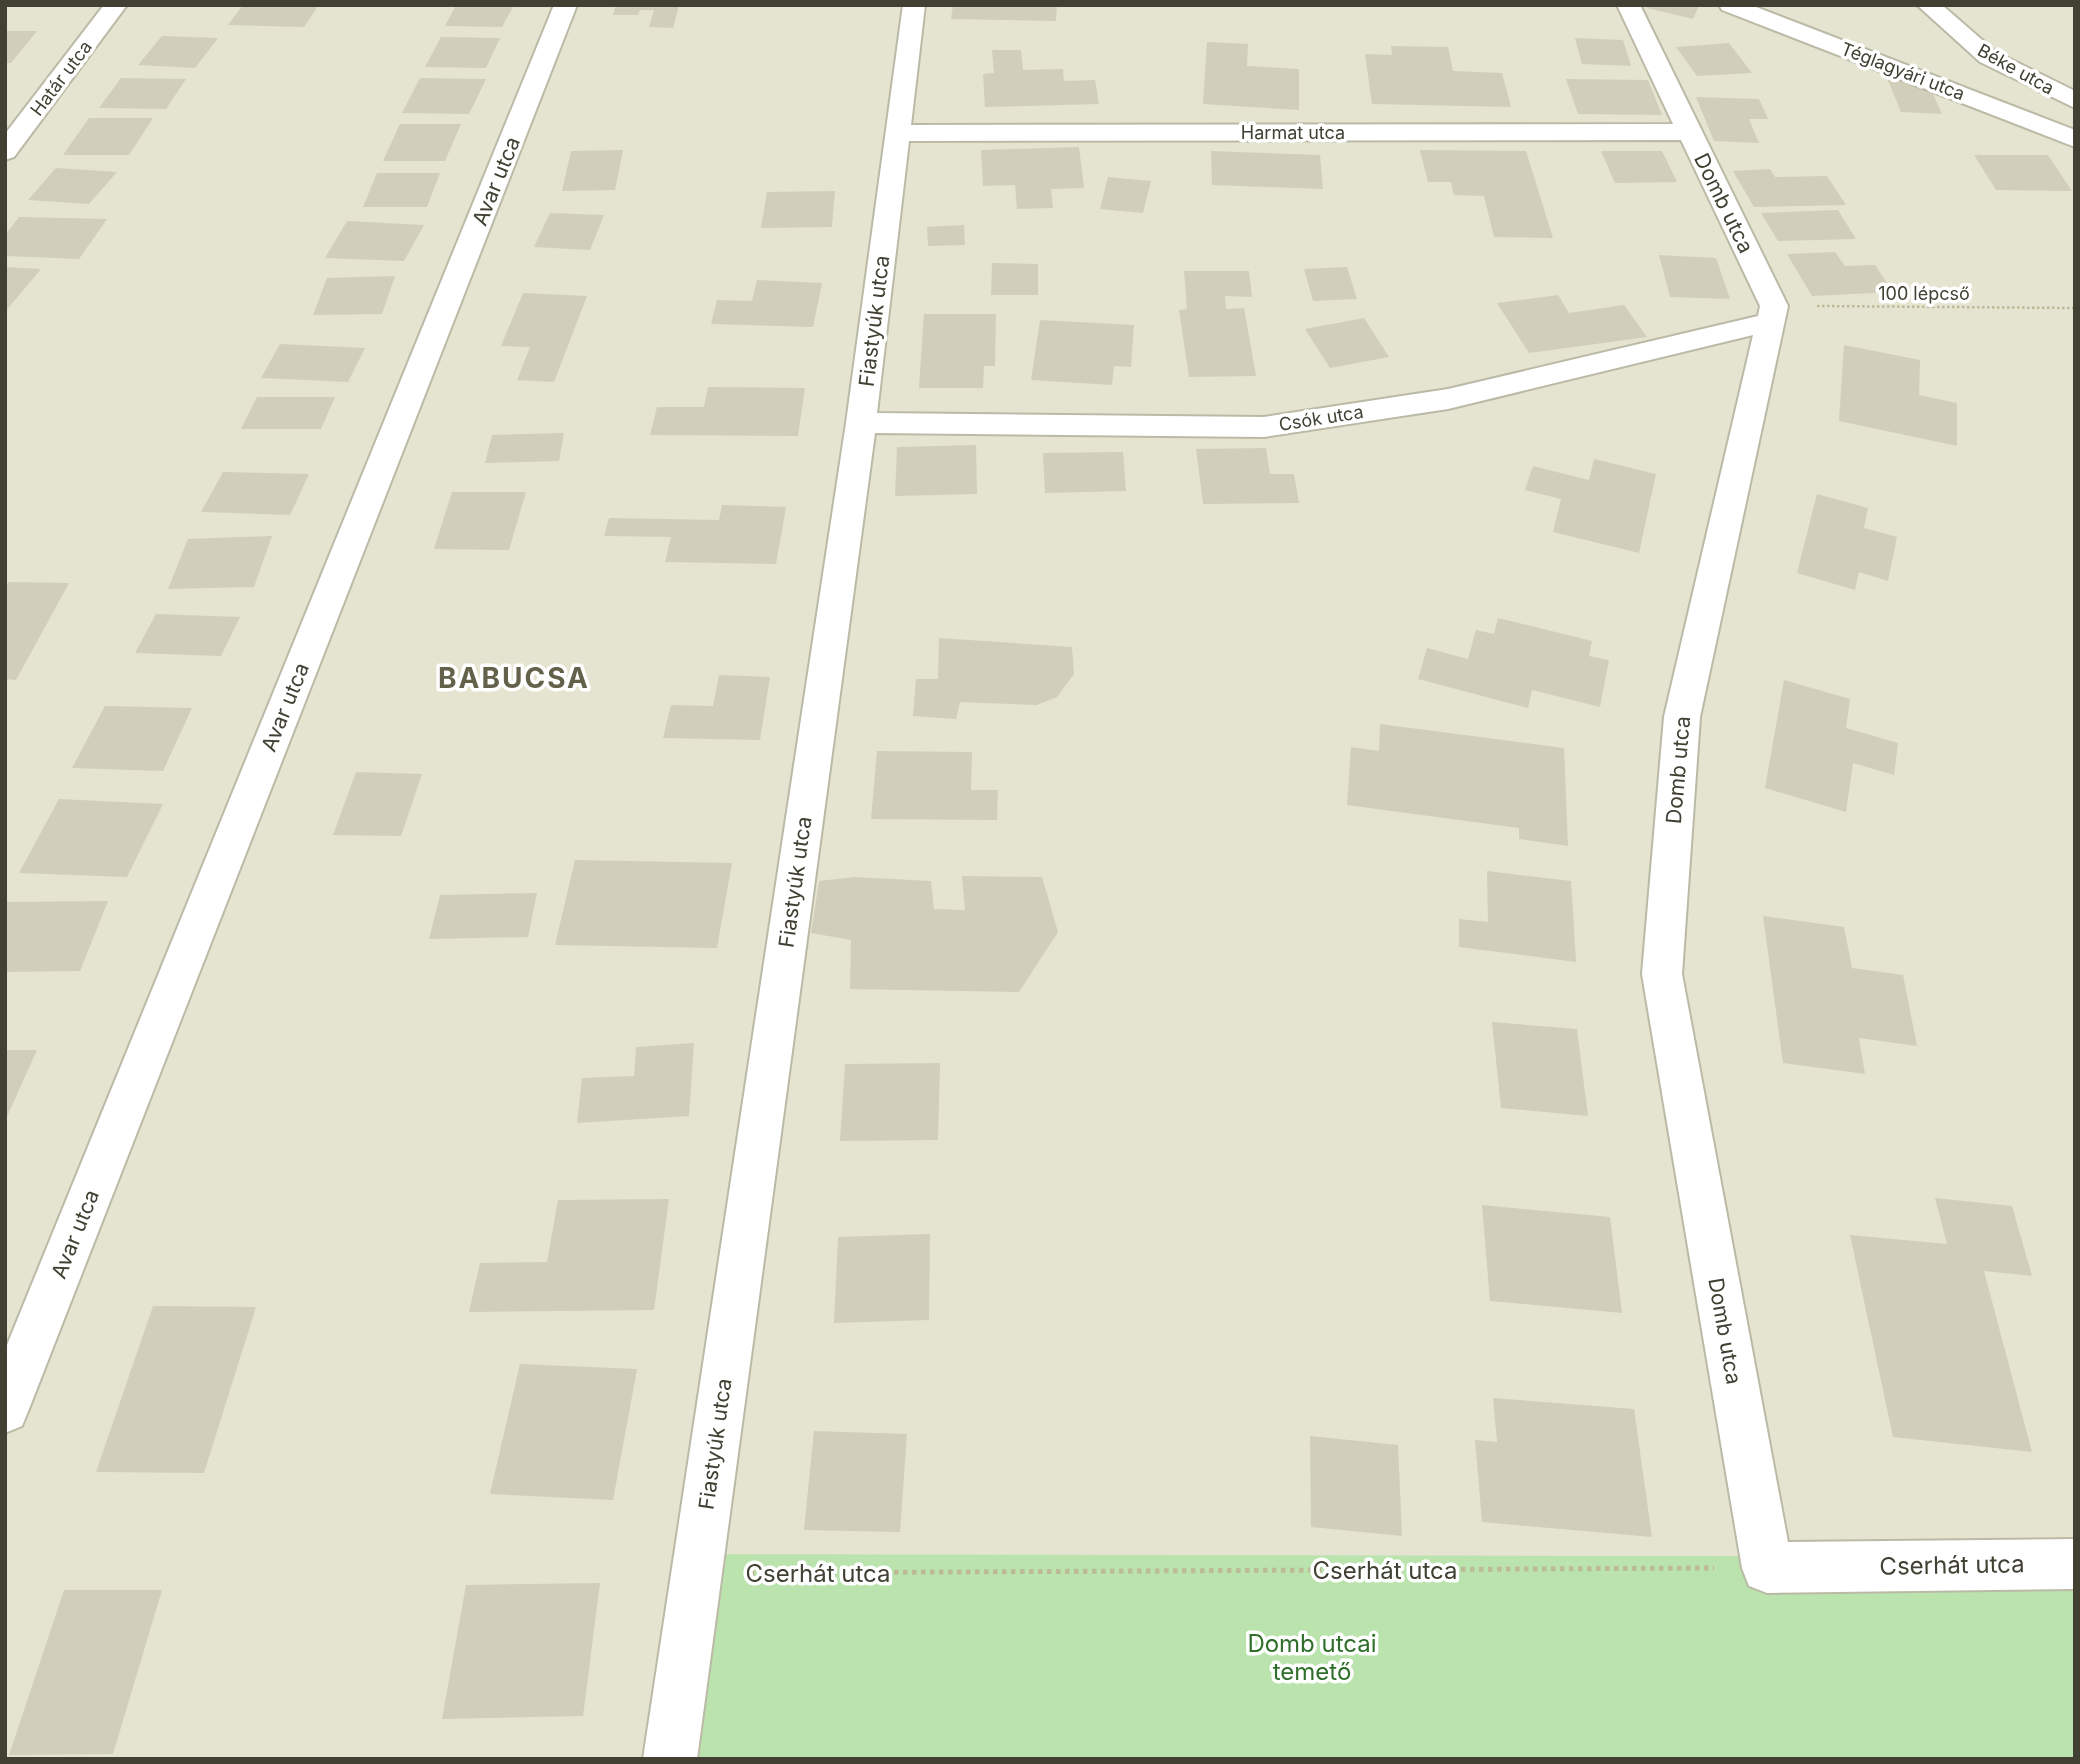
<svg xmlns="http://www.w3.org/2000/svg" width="2080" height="1764" font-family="Inter,sans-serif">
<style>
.residential{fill:#e4e4d1}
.green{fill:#bae3ad}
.building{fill:#d1cfb9}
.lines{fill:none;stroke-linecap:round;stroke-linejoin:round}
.minor-casing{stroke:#bbbaa6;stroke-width:4}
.path-far1{stroke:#bcba98;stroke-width:2.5;stroke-dasharray:2.5 2.5;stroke-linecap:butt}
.path{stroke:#bcba98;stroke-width:5;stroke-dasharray:4.5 4.5;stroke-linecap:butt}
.minor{fill:#fff;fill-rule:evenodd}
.labels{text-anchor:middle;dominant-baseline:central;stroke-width:7;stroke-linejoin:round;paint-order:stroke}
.far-street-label{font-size:18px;fill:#414033;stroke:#fff}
.street-label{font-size:21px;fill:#414033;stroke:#fff}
.near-street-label{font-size:24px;fill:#414033;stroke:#fff}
.near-park-label{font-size:24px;fill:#306f2b;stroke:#fff}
.district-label{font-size:28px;font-weight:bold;letter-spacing:2px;fill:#64614b;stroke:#fff}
</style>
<rect width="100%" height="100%" fill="#f0f0e3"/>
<rect class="residential" x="5" y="5" width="2070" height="1754"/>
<polygon class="green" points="703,1554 2075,1557 2075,1759 679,1759"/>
<g class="building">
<polygon points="243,5 299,5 318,6 304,27 228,25"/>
<polygon points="456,5 514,5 502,27 445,26"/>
<polygon points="616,5 679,5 673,28 649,27 654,10 640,10 638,15 613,15"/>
<polygon points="953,5 1057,5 1056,21 951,19"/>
<polygon points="1648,5 1699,5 1693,19 1647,8"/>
<polygon points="5,31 37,31 11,63 5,63"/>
<polygon points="162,36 218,38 195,68 138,65"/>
<polygon points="441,37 500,38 486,68 425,67"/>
<polygon points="1575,38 1623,40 1631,66 1582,64"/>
<polygon points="1207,42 1248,44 1247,66 1299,69 1299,110 1203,104"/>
<polygon points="1729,43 1752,73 1697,76 1676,47"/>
<polygon points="1391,46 1448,47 1453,71 1502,73 1511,107 1372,104 1365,54 1392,55"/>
<polygon points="992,50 1021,50 1023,70 1063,69 1064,81 1095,80 1099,104 985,107 983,74 994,73"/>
<polygon points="121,78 186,79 166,109 99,108"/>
<polygon points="420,78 486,79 469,114 402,113"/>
<polygon points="1887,78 1927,81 1942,114 1901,112"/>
<polygon points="1566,79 1648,80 1662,115 1578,114"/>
<polygon points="1696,97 1759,99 1768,119 1749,119 1759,143 1714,141"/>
<polygon points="89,118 153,118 129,155 63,155"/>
<polygon points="400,124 461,124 445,161 383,161"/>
<polygon points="1079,147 1084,188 1051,189 1053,208 1017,209 1015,185 983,186 981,150"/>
<polygon points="623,150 615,190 562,191 571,151"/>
<polygon points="1420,150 1526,151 1553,238 1494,237 1484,196 1454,195 1451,182 1428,182"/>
<polygon points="1211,151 1320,155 1323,189 1212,185"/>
<polygon points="1601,151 1662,151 1677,182 1615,183"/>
<polygon points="1974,155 2048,155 2072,191 1996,190"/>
<polygon points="56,168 117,172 89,204 28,200"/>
<polygon points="1770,169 1775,177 1827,176 1846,205 1754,207 1733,171"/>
<polygon points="377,173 440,173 427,207 363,207"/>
<polygon points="1108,177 1151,181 1143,213 1100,209"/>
<polygon points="835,191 832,227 761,228 767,192"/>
<polygon points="1838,210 1856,239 1778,241 1761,213"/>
<polygon points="550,213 604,215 590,250 534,247"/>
<polygon points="19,217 107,219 79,259 5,256 5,235"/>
<polygon points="347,221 424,225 404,261 325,258"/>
<polygon points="964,225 965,245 928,246 927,227"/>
<polygon points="1835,252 1845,266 1875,265 1893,292 1812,296 1787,254"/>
<polygon points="1659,255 1716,258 1730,299 1670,297"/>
<polygon points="992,263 1038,264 1038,295 991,295"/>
<polygon points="5,267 41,269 5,312"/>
<polygon points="1347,267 1357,299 1313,301 1304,269"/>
<polygon points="1184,271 1249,271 1252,297 1225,296 1226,309 1244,308 1256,376 1189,377 1179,310 1187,309"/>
<polygon points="395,276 382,314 313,315 327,278"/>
<polygon points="757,280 822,283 813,327 711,324 717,300 752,301"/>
<polygon points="523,293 587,296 554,382 517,380 530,347 501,346"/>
<polygon points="1558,295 1569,313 1624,305 1647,337 1529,353 1497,303"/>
<polygon points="924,314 996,314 995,366 984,366 983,388 919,388"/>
<polygon points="1364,318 1389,357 1330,368 1305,329"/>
<polygon points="1040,320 1134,325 1131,367 1114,366 1112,385 1031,380"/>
<polygon points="280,344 365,348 348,382 261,378"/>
<polygon points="1844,345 1920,360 1919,395 1957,403 1957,446 1839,421"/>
<polygon points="708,387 805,388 798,436 650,435 657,407 704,407"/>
<polygon points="257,397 335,397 321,429 241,429"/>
<polygon points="564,433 559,461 485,463 492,435"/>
<polygon points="976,445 977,494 895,496 897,447"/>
<polygon points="1266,448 1270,474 1294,474 1299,503 1203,504 1196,449"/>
<polygon points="1123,452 1126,491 1045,493 1043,453"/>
<polygon points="1594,459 1656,474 1639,553 1553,532 1561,499 1525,490 1533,466 1589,480"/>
<polygon points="223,472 309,474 290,515 201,512"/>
<polygon points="452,492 526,492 509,550 434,549"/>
<polygon points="1817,494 1868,508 1864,528 1897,537 1888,581 1859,572 1855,590 1797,573"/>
<polygon points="722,505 786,507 776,564 665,562 671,537 604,536 609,518 719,520"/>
<polygon points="272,536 254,587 168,589 188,539"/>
<polygon points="9,582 69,583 16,680 5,679 5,588"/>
<polygon points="156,614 240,617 221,656 135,653"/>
<polygon points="1498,618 1592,641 1589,656 1609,660 1600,707 1532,690 1528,708 1418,679 1427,648 1468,659 1476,630 1494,634"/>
<polygon points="939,638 1072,647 1074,674 1057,697 1037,705 960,702 956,719 913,716 916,679 938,679"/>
<polygon points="719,675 770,677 760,740 663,738 671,705 713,706"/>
<polygon points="1784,680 1850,699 1846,728 1898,743 1894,775 1853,763 1846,812 1765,788"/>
<polygon points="105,706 192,708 163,771 72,768"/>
<polygon points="1380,724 1564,748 1568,846 1519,839 1519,828 1347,805 1351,747 1379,751"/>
<polygon points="877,751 972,752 971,790 998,790 997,820 871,819"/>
<polygon points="356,772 422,774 401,836 333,835"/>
<polygon points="59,799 163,804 127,877 19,873"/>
<polygon points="575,860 732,863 717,948 555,945"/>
<polygon points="1487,871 1571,881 1576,962 1459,947 1459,919 1488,922"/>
<polygon points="962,876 1042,877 1058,932 1019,992 850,989 851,940 811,933 819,881 854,877 931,881 934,909 965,910"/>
<polygon points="537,893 528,937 429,939 440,895"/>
<polygon points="108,901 80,971 5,972 6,902"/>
<polygon points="1763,916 1844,927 1852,968 1903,975 1917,1046 1859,1038 1865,1074 1783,1063"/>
<polygon points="1492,1022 1577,1029 1588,1116 1501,1108"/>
<polygon points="694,1043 689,1116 577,1123 582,1078 634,1076 636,1047"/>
<polygon points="5,1050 37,1050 5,1121"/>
<polygon points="940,1063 938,1140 840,1141 845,1064"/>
<polygon points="1935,1198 2012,1206 2032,1276 1984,1271 2032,1452 1893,1437 1850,1235 1947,1244"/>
<polygon points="669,1199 654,1310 469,1312 480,1263 547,1262 558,1200"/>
<polygon points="1482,1205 1610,1217 1622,1313 1490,1301"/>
<polygon points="930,1234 929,1320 834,1323 838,1237"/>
<polygon points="153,1306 256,1307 204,1473 96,1472"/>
<polygon points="520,1364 637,1369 613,1500 490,1494"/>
<polygon points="1493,1398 1634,1409 1652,1537 1482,1522 1475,1440 1497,1442"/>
<polygon points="814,1431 907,1434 900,1532 804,1530"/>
<polygon points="1310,1436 1398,1445 1402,1536 1311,1527"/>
<polygon points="600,1583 583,1716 442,1719 466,1585"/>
<polygon points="64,1590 162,1590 113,1754 9,1755"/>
</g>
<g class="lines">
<g class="minor-casing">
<g id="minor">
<polygon points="104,5 127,5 14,157 5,160 5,134"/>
<polygon points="554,5 577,5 29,1409 22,1426 5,1433 5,1350"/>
<path d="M903,5H925L911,125L1673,124L1617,5H1640L1788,306L1700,717L1682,974L1788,1542L2075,1539V1589L1767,1593L1749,1586L1742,1568L1642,974L1664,717L1753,335L1448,409L1264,437L875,433L697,1759H643L846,423ZM1681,140L1760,306L1758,316L1448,389L1264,417L877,413L909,141Z"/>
<polygon points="1719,5 1751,5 2075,130 2075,147 1722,10"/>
<polygon points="1917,5 1942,5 1996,52 2075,91 2075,108 1980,62"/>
</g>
</g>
<polyline class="path-far1" points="1817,306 2075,308"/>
<polyline class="path" points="750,1573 1714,1568"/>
<use href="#minor" class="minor"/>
</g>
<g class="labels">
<g class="far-street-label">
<text transform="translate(2016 69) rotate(29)">Béke utca</text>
<text transform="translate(1903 71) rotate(21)">Téglagyári utca</text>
<text transform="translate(61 78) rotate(-53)">Határ utca</text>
<text x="1293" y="132">Harmat utca</text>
<text x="1924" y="293">100 lépcső</text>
<text transform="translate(1321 418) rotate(-9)">Csók utca</text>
</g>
<g class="street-label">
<text transform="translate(496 181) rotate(-68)">Avar utca</text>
<text transform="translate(1724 203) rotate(64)">Domb utca</text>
<text transform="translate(874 321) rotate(-83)">Fiastyúk utca</text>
<text transform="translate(285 707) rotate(-68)">Avar utca</text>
<text transform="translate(1678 770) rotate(-85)">Domb utca</text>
<text transform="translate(795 882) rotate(-82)">Fiastyúk utca</text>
<text transform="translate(75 1234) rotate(-68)">Avar utca</text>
<text transform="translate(1725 1331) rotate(80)">Domb utca</text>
<text transform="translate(715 1444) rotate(-82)">Fiastyúk utca</text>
</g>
<g class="near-street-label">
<text transform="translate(1952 1565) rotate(-1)">Cserhát utca</text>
<text x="1385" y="1570">Cserhát utca</text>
<text x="818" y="1573">Cserhát utca</text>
</g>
<g class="near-park-label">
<text x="1312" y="1643">Domb utcai<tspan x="1312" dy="28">temető</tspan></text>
</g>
<g class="district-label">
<text x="514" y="678">BABUCSA</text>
</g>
</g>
<rect width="2080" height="1764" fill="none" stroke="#414033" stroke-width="14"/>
</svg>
